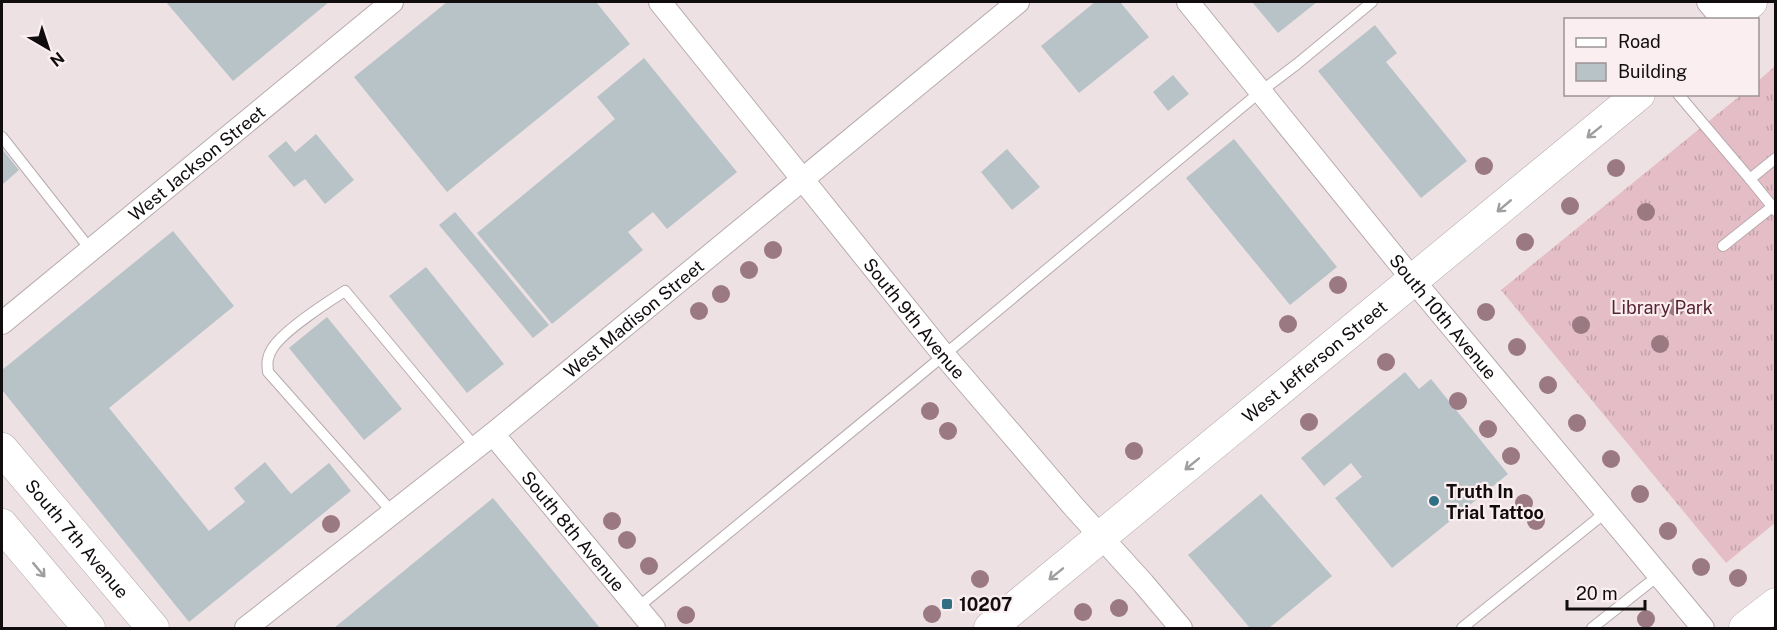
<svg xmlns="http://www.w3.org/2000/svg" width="1777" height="630" font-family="'Public Sans',sans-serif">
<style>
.grass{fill:url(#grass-tufts)}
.building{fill:#b7c3c7}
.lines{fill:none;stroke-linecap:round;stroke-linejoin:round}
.service-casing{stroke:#b7abae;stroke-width:12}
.minor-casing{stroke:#b7abae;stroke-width:24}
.secondary-casing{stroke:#b7abae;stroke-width:33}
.service{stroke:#fff;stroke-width:10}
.minor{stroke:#fff;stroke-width:22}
.secondary{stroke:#fff;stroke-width:32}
.tree{fill:#9b7983}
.oneway{stroke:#a09e9f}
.poi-dot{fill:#306f84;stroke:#fbeef1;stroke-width:2}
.labels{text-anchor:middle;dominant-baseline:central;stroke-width:4.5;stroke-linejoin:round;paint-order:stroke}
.street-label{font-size:18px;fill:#110d0e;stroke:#fbeef1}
.park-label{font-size:18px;fill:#572434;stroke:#fbeef1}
.poi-label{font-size:18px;font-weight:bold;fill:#110d0e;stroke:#fbeef1;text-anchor:start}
</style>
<defs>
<pattern id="grass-tufts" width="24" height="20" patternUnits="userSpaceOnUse" patternTransform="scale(1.5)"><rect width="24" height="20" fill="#e5bdc6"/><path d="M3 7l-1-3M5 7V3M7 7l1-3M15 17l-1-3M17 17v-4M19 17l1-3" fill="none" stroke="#c3a1a9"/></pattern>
</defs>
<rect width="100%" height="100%" fill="#eee1e4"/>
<polygon class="grass" points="1775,66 1775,523 1726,563 1501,290 1741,95 1758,94 1758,81"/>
<g class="building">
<polygon points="166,2 329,2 233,81"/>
<polygon points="447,2 596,2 630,44 447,192 354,77"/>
<polygon points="1095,2 1120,2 1149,37 1079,93 1041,46"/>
<polygon points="1252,2 1317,2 1278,33"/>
<polygon points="1375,25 1397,53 1386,62 1467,161 1421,198 1318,71"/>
<polygon points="644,58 737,172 667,229 653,212 628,232 643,250 552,324 477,233 615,119 597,97"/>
<polygon points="1173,75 1189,94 1168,111 1153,92"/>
<polygon points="316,134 354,180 325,204 305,179 294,187 268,156 286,141 295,152"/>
<polygon points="1234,139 1337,267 1290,305 1186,178"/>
<polygon points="2,149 19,170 2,185"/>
<polygon points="1007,149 1040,187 1012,210 981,172"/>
<polygon points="455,212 549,325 533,338 439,225"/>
<polygon points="173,231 234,306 109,408 209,531 245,502 234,488 265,462 291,494 329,463 351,491 189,622 2,390 2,370"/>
<polygon points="426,267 504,364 467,393 389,296"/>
<polygon points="327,317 402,409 364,440 289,348"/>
<polygon points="1405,372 1419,389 1431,379 1508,474 1392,568 1335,498 1362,477 1351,463 1324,486 1301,458"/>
<polygon points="1261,494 1332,576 1269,628 1250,628 1188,555"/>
<polygon points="493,498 600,628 334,628"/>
</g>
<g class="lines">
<g class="service-casing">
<g id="service">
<polyline points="1678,94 1750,179 1776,158"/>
<polyline points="2,137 90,249"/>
<polyline points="1750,179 1776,211"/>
<polyline points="1723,246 1772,207"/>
<path d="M393,513L268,372C267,363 267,357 272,349C282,332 326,303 345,291L476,448"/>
<polyline points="637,608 914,380 1260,92 1297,64 1372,2"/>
<polyline points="1462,628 1606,512"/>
<polyline points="1592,628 1659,575"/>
</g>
</g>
<g class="minor-casing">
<g id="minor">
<path id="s1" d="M660,2L943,354L1074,507L1143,583L1181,628"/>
<path id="s2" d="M1188,2L1413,280L1703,628"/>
<polyline points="1708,2 1723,20"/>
<path id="s3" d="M2,323L392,2"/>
<path id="s4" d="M493,434L654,628"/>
<path id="s5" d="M246,628L493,434L1018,2"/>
</g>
</g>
<g class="secondary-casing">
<g id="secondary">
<polyline points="1728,20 1751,2"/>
<path id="s6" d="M2,449L153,628"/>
<polyline points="2,525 89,628"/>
<path id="s7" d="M990,628L1639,94"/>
<polyline points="1745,628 1776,604"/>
</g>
</g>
<use href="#service" class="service"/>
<use href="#minor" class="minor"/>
<use href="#secondary" class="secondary"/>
</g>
<g class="tree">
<circle cx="1484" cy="166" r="9"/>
<circle cx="1616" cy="168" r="9"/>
<circle cx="1570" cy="206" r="9"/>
<circle cx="1646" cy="212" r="9"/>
<circle cx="1525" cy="242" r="9"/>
<circle cx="773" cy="250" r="9"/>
<circle cx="749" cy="270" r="9"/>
<circle cx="1338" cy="285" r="9"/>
<circle cx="721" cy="294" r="9"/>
<circle cx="1676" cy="307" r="9"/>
<circle cx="699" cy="311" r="9"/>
<circle cx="1486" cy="312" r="9"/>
<circle cx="1288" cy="324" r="9"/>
<circle cx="1581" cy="325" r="9"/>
<circle cx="1660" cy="344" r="9"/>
<circle cx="1517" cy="347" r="9"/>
<circle cx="1386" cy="362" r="9"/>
<circle cx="1548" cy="385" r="9"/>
<circle cx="1458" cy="401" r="9"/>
<circle cx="930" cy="411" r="9"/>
<circle cx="1309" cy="422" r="9"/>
<circle cx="1577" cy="423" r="9"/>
<circle cx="1488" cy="429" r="9"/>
<circle cx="948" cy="431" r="9"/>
<circle cx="1134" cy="451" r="9"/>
<circle cx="1511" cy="456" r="9"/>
<circle cx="1611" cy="459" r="9"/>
<circle cx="1640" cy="494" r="9"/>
<circle cx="1524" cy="503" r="9"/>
<circle cx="612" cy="521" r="9"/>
<circle cx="1536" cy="521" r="9"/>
<circle cx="331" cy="524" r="9"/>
<circle cx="1668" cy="531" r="9"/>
<circle cx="627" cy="540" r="9"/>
<circle cx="649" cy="566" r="9"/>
<circle cx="1701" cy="567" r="9"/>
<circle cx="1738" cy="578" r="9"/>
<circle cx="980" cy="579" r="9"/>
<circle cx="1119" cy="608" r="9"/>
<circle cx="1083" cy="612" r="9"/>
<circle cx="932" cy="614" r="9"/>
<circle cx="686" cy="615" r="9"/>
<circle cx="1646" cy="619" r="9"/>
</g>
<defs><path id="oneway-shaft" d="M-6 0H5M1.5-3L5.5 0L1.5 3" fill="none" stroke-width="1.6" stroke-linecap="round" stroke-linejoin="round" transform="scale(1.5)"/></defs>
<g class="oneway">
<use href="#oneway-shaft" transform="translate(1594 132) rotate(141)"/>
<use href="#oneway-shaft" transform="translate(1504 206) rotate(140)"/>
<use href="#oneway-shaft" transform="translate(1192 464) rotate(141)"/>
<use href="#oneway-shaft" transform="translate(39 570) rotate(50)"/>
<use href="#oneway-shaft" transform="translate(1056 574) rotate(141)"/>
</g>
<g class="poi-dot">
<circle cx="1434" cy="501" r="6"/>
<rect x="941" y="598" width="12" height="12" rx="3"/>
</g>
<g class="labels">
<g class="street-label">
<text stroke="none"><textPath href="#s3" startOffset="252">West Jackson Street</textPath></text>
<text stroke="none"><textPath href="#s2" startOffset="405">South 10th Avenue</textPath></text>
<text stroke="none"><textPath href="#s5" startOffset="496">West Madison Street</textPath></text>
<text stroke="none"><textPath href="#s1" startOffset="406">South 9th Avenue</textPath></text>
<text stroke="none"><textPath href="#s7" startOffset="420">West Jefferson Street</textPath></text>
<text stroke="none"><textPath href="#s4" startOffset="126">South 8th Avenue</textPath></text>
<text stroke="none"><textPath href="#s6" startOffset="117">South 7th Avenue</textPath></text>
</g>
<g class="park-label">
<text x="1662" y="307">Library Park</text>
</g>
<g class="poi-label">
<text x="1446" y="491">Truth In<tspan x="1446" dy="21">Trial Tattoo</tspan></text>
<text x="959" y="604">10207</text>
</g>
</g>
<rect width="1777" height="630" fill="none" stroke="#110d0e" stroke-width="6"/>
<rect x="1564" y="18" width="195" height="78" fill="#fbeef1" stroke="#9d9496" stroke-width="1.5"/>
<rect x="1576" y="38" width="30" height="9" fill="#ffffff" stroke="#9d9496" stroke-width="1.5"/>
<text x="1618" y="48" font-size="18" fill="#110d0e">Road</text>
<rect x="1576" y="63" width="30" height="18" fill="#b7c3c7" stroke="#9d9496" stroke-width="1.5"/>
<text x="1618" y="78" font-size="18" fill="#110d0e">Building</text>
<g transform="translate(48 48) rotate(141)" stroke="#fbeef1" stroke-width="4.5" paint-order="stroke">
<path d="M0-4.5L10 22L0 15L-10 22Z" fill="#110d0e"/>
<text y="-9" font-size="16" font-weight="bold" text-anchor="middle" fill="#110d0e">N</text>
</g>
<path d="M1567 600v9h78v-9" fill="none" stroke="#110d0e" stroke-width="3"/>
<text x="1576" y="600" font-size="18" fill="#110d0e" stroke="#fbeef1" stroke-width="4.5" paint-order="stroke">20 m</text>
</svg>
